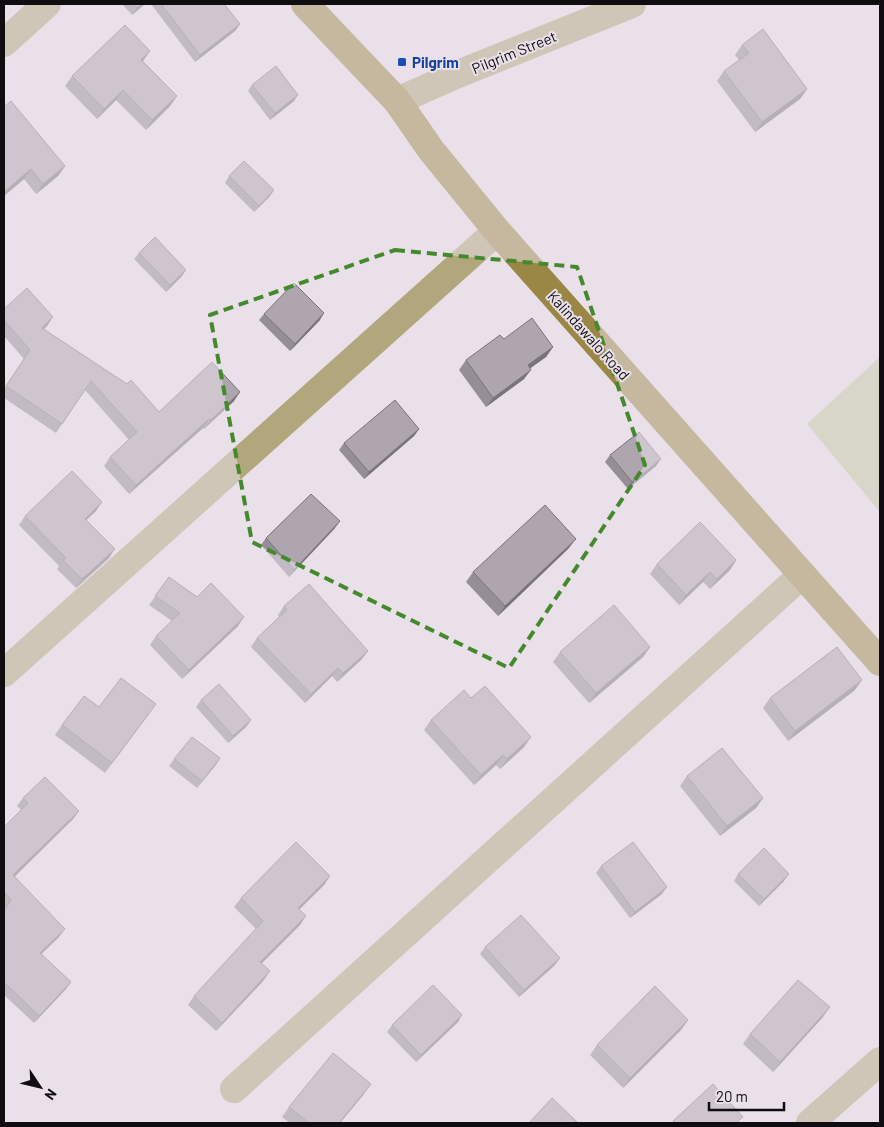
<svg xmlns="http://www.w3.org/2000/svg" width="884" height="1127" font-family="Barlow,sans-serif">
<style>
.green{fill:#c0c9a0}
.lines{fill:none;stroke-linecap:round;stroke-linejoin:round}
.street{stroke:#b2a67d;stroke-width:28}
.secondary{stroke:#9a8746;stroke-width:28}
.wall{fill:#968e96}
.shaded-wall{fill:#7a747a}
.building{fill:#aea5af;stroke:#7a747a}
.marked{fill:none;stroke:#45892d;stroke-width:4;stroke-dasharray:10 6;stroke-linejoin:round}
.transit-dot{fill:#1a4fb4;stroke:#eae0ea;stroke-width:2}
.labels{text-anchor:middle;dominant-baseline:central;stroke-width:4;stroke-linejoin:round;paint-order:stroke}
.street-label{font-size:15px;fill:#100d10;stroke:#eae0ea}
.transit-label{font-size:15px;font-weight:bold;fill:#164399;stroke:#eae0ea;text-anchor:start}
</style>
<rect width="100%" height="100%" fill="#eae0ea"/>
<polygon class="green" points="880,357 880,512 807,424"/>
<g class="lines">
<g class="street">
<polyline points="4,43 47,4"/>
<polyline points="397,101 458,74 632,4"/>
<polyline points="4,673 497,231"/>
<polyline points="234,1089 802,575"/>
<polyline points="810,1123 880,1061"/>
</g>
<polyline class="secondary" points="305,4 397,101 431,150 497,231 880,662"/>
</g>
<g class="wall">
<polygon points="122,4 145,4 132,15"/>
<polygon points="151,4 186,4 187,5 240,24 235,31 195,62"/>
<polygon points="742,45 807,89 800,99 755,132 717,81 724,71 739,60 735,55"/>
<polygon points="143,61 177,96 170,106 146,130 116,100 97,119 65,86 72,76"/>
<polygon points="252,85 294,101 270,120 248,91"/>
<polygon points="4,107 65,166 58,176 36,194 24,179 4,196"/>
<polygon points="229,176 274,190 269,197 254,212 225,183"/>
<polygon points="139,253 182,276 166,292 134,259"/>
<polygon points="4,309 47,326 44,329 159,412 234,401 204,429 203,428 129,494 104,466 110,457 129,440 85,390 56,433 4,398 4,389 24,359 4,336"/>
<polygon points="264,314 320,320 290,351 259,320"/>
<polygon points="504,339 553,347 546,357 530,368 524,379 486,407 459,370 466,360"/>
<polygon points="419,429 414,436 364,479 339,450 344,443"/>
<polygon points="610,455 656,466 628,489 605,462"/>
<polygon points="96,511 86,520 109,558 76,588 57,569 59,566 19,525 25,516"/>
<polygon points="335,528 289,577 261,545 266,538"/>
<polygon points="569,548 498,616 466,582 473,572"/>
<polygon points="736,560 730,570 710,589 703,582 679,605 650,574 657,564"/>
<polygon points="169,577 238,626 182,679 150,645 156,636 172,621 149,605"/>
<polygon points="284,606 362,659 337,682 332,676 305,703 251,647 257,638 279,617 278,615"/>
<polygon points="650,647 643,657 589,703 553,662 560,652"/>
<polygon points="855,690 788,741 763,708 770,698"/>
<polygon points="471,698 524,747 500,769 496,765 474,785 424,730 431,720"/>
<polygon points="201,700 251,720 246,727 228,743 196,707"/>
<polygon points="99,707 149,714 105,773 55,735 62,725"/>
<polygon points="220,758 197,788 169,766 174,759"/>
<polygon points="687,776 763,798 756,808 720,836 680,786"/>
<polygon points="23,798 79,811 73,819 15,876 59,937 41,954 71,982 65,990 34,1023 4,995 4,911 6,908 4,906 4,827 21,810 17,806"/>
<polygon points="601,866 662,894 630,918 596,873"/>
<polygon points="738,874 784,881 759,906 734,881"/>
<polygon points="330,876 324,885 299,909 300,925 262,963 264,980 216,1031 188,1005 194,996 256,929 234,907 241,898"/>
<polygon points="485,947 555,965 519,997 480,954"/>
<polygon points="823,1017 773,1072 743,1044 750,1034"/>
<polygon points="688,1020 681,1030 623,1088 590,1055 597,1045"/>
<polygon points="458,1022 416,1062 387,1032 392,1025"/>
<polygon points="364,1094 340,1123 290,1123 282,1117 289,1107"/>
</g>
<g class="shaded-wall">
<polygon points="142,4 145,4 132,15 137,8"/>
<polygon points="240,24 235,31 195,62 200,55"/>
<polygon points="150,51 143,61 135,70 141,60"/>
<polygon points="807,89 800,99 755,132 762,122"/>
<polygon points="123,90 116,100 97,119 104,109"/>
<polygon points="298,95 294,101 270,120 275,113"/>
<polygon points="177,96 170,106 146,130 152,120"/>
<polygon points="65,166 58,176 36,194 43,184"/>
<polygon points="31,169 24,179 4,196 4,192"/>
<polygon points="274,190 269,197 254,212 259,206"/>
<polygon points="186,270 182,276 166,292 170,285"/>
<polygon points="324,313 320,320 290,351 295,344"/>
<polygon points="53,317 47,326 35,337 42,328"/>
<polygon points="553,347 546,357 521,375 528,365"/>
<polygon points="531,370 524,379 486,407 493,398"/>
<polygon points="240,392 234,401 204,429 211,420"/>
<polygon points="209,419 203,428 129,494 136,485"/>
<polygon points="419,429 414,436 364,479 369,472"/>
<polygon points="661,459 656,466 628,489 632,482"/>
<polygon points="102,502 96,511 78,528 85,519"/>
<polygon points="340,521 335,528 289,577 294,570"/>
<polygon points="576,539 569,548 498,616 505,606"/>
<polygon points="115,549 109,558 76,588 82,579"/>
<polygon points="736,560 730,570 710,589 717,579"/>
<polygon points="710,572 703,582 679,605 686,595"/>
<polygon points="244,617 238,626 182,679 189,670"/>
<polygon points="650,647 643,657 589,703 596,693"/>
<polygon points="368,651 362,659 337,682 343,673"/>
<polygon points="338,668 332,676 305,703 311,694"/>
<polygon points="862,680 855,690 788,741 795,731"/>
<polygon points="251,720 246,727 228,743 233,736"/>
<polygon points="531,737 524,747 500,769 507,759"/>
<polygon points="503,755 496,765 474,785 481,775"/>
<polygon points="220,758 216,765 197,788 202,781"/>
<polygon points="763,798 756,808 720,836 727,826"/>
<polygon points="79,811 73,819 8,883 13,875"/>
<polygon points="789,874 784,881 759,906 764,899"/>
<polygon points="330,876 324,885 292,917 298,908"/>
<polygon points="667,887 662,894 630,918 635,912"/>
<polygon points="306,916 300,925 254,971 260,962"/>
<polygon points="65,929 59,937 34,961 40,953"/>
<polygon points="560,958 555,965 519,997 524,990"/>
<polygon points="270,971 264,980 216,1031 222,1023"/>
<polygon points="71,982 65,990 34,1023 39,1016"/>
<polygon points="830,1007 823,1017 773,1072 780,1062"/>
<polygon points="462,1015 458,1022 416,1062 421,1055"/>
<polygon points="688,1020 681,1030 623,1088 630,1078"/>
<polygon points="371,1084 364,1094 340,1123 339,1123"/>
</g>
<g class="building">
<polygon points="133,4 142,4 137,8"/>
<polygon points="161,4 186,4 187,5 188,4 224,4 240,24 200,55"/>
<polygon points="125,25 150,51 141,60 177,96 152,120 123,90 104,109 72,76"/>
<polygon points="763,29 807,89 762,122 724,71 749,53 742,45"/>
<polygon points="276,66 298,95 275,113 252,85"/>
<polygon points="11,101 65,166 43,184 31,169 4,192 4,107"/>
<polygon points="244,161 274,190 259,206 229,176"/>
<polygon points="155,237 186,270 170,285 139,253"/>
<polygon points="294,283 324,313 295,344 264,314"/>
<polygon points="27,288 53,317 42,328 127,384 131,380 159,412 212,362 240,392 211,420 209,419 136,485 110,457 137,432 91,381 62,424 6,386 30,350 4,320 4,309"/>
<polygon points="532,318 553,347 528,365 531,370 493,398 466,360 500,335 504,339"/>
<polygon points="395,400 419,429 369,472 344,443"/>
<polygon points="639,432 661,459 632,482 610,455"/>
<polygon points="72,471 102,502 85,519 115,549 82,579 63,560 66,558 25,516"/>
<polygon points="311,494 340,521 294,570 266,538"/>
<polygon points="545,505 576,539 505,606 473,572"/>
<polygon points="700,522 736,560 717,579 710,572 686,595 657,564"/>
<polygon points="169,577 197,597 211,583 244,617 189,670 156,636 180,613 155,596"/>
<polygon points="309,584 368,651 343,673 338,668 311,694 257,638 287,610 284,606"/>
<polygon points="614,605 650,647 596,693 560,652"/>
<polygon points="837,647 862,680 795,731 770,698"/>
<polygon points="121,678 156,704 112,763 62,725 84,696 99,707"/>
<polygon points="219,684 251,720 233,736 201,700"/>
<polygon points="485,686 531,737 507,759 503,755 481,775 431,720 464,690 471,698"/>
<polygon points="192,737 220,758 202,781 174,759"/>
<polygon points="722,748 763,798 727,826 687,776"/>
<polygon points="45,777 79,811 13,875 65,929 40,953 71,982 39,1016 4,982 4,911 11,900 4,892 4,827 28,803 23,798"/>
<polygon points="296,842 330,876 298,908 306,916 260,962 270,971 222,1023 194,996 263,921 241,898"/>
<polygon points="633,842 667,887 635,912 601,866"/>
<polygon points="764,848 789,874 764,899 738,874"/>
<polygon points="521,915 560,958 524,990 485,947"/>
<polygon points="798,980 830,1007 780,1062 750,1034"/>
<polygon points="433,985 462,1015 421,1055 392,1025"/>
<polygon points="655,986 688,1020 630,1078 597,1045"/>
<polygon points="333,1053 371,1084 339,1123 309,1123 289,1107"/>
<polygon points="713,1084 743,1117 736,1123 675,1123 673,1121"/>
<polygon points="552,1098 577,1122 576,1123 529,1123"/>
</g>
<path d="M0 0H884V1127H0ZM395,250L577,267L645,465L509,668L252,542L210,315Z" fill="#eae0ea" fill-opacity=".55" fill-rule="evenodd"/>
<path class="marked" d="M395,250L577,267L645,465L509,668L252,542L210,315Z"/>
<rect class="transit-dot" x="397" y="57" width="10" height="10" rx="2.5"/>
<g class="labels">
<g class="street-label">
<text transform="translate(514 52) rotate(-22)">Pilgrim Street</text>
<text transform="translate(589 335) rotate(48)">Kalindawalo Road</text>
</g>
<g class="transit-label">
<text x="412" y="62">Pilgrim</text>
</g>
</g>
<rect width="884" height="1127" fill="none" stroke="#100d10" stroke-width="10"/>
<g transform="translate(40 1087) rotate(125)" stroke="#eae0ea" stroke-width="4" paint-order="stroke">
<path d="M0-4L9 19L0 12L-9 19Z" fill="#100d10"/>
<text y="-8" font-size="14" font-weight="bold" text-anchor="middle" fill="#100d10">N</text>
</g>
<path d="M709 1102v8h75v-8" fill="none" stroke="#100d10" stroke-width="2.5"/>
<text x="716" y="1102" font-size="15" fill="#100d10" stroke="#eae0ea" stroke-width="4" paint-order="stroke">20 m</text>
</svg>
